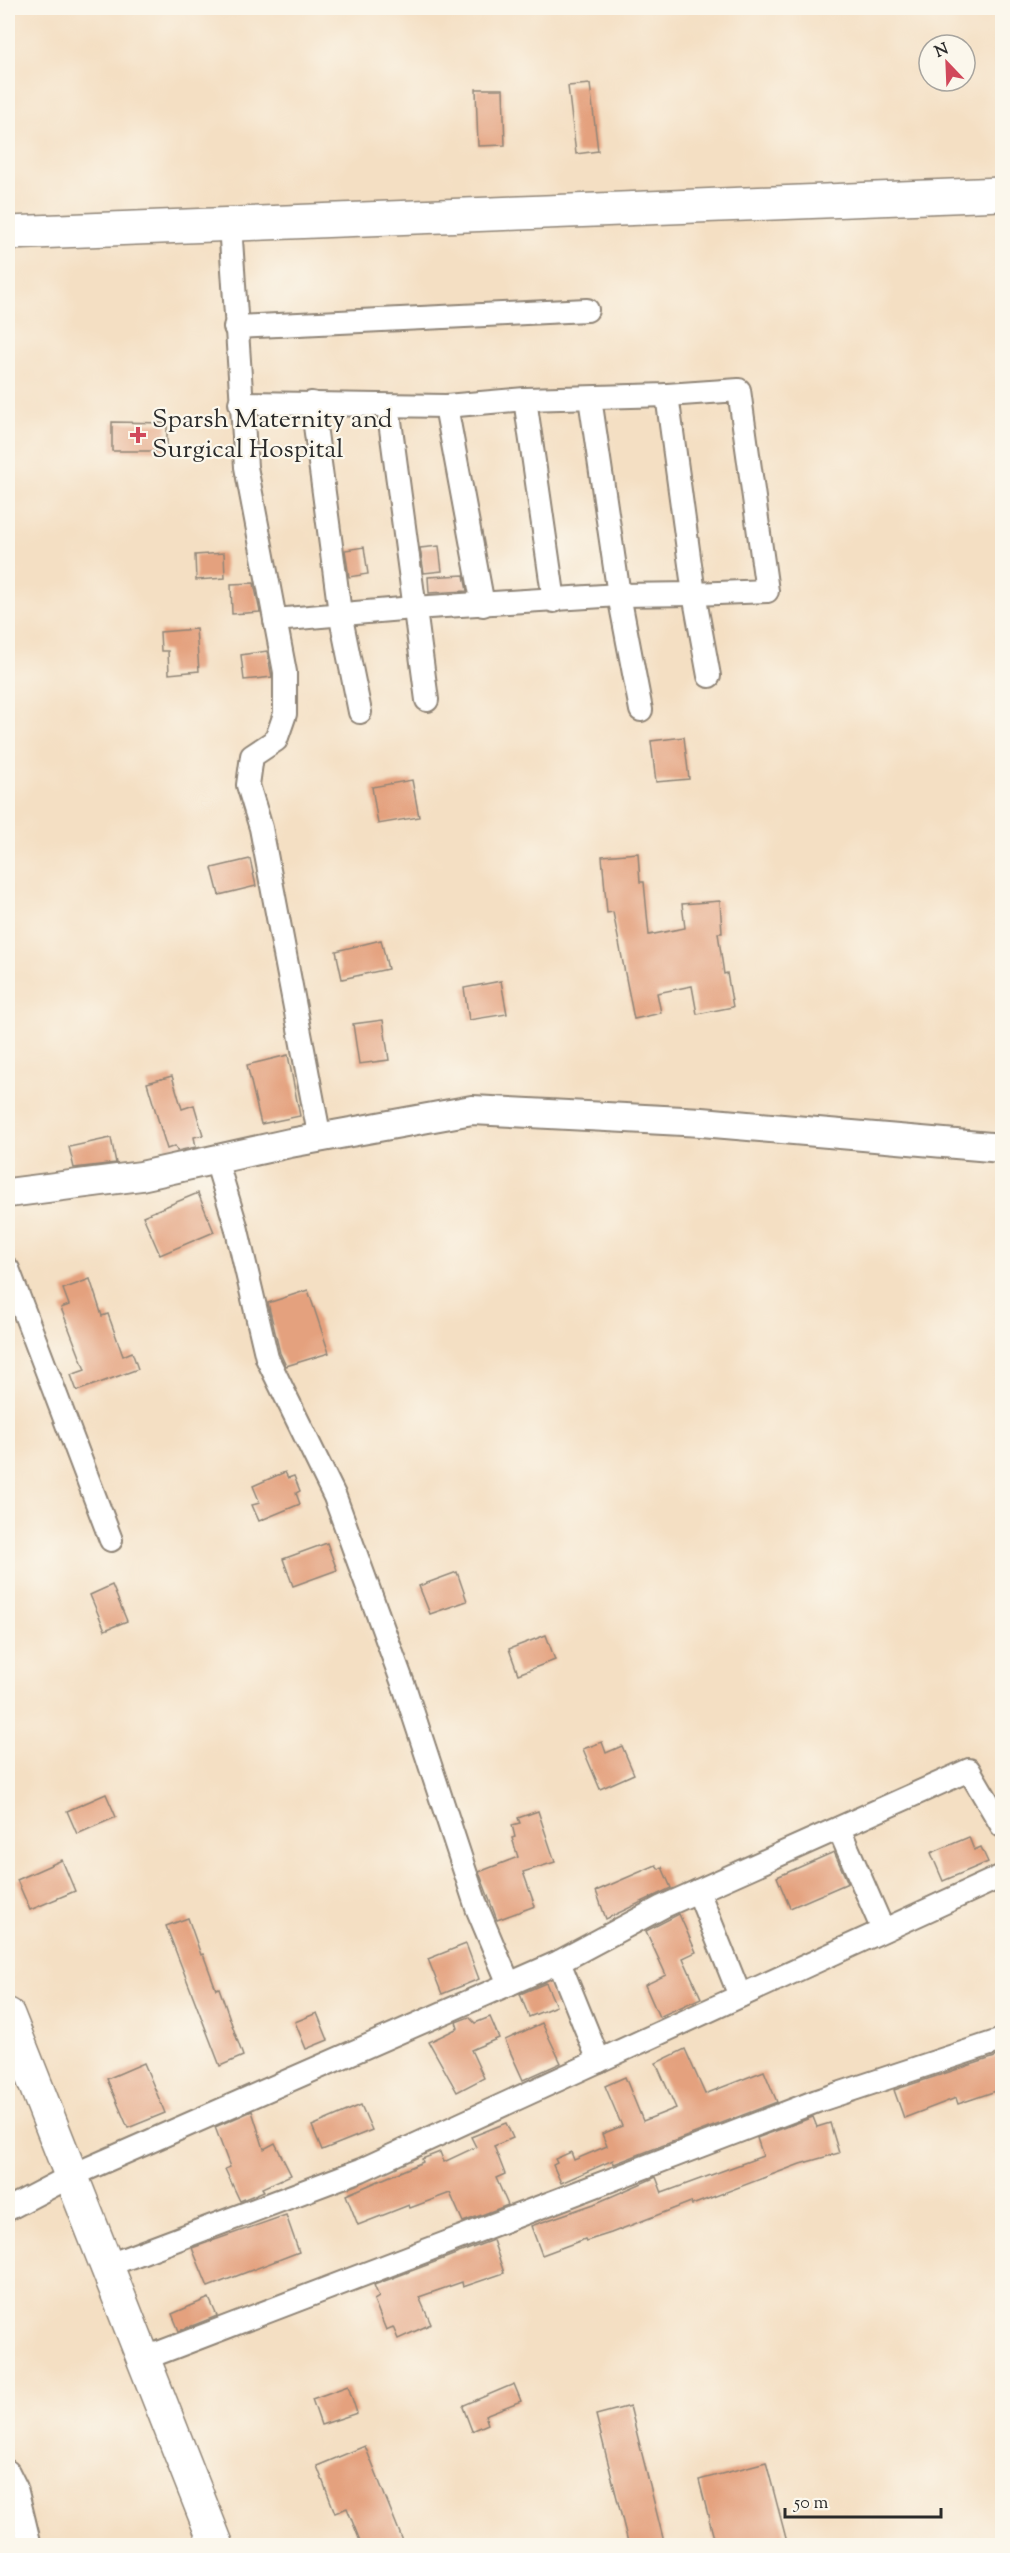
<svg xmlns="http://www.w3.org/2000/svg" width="1010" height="2553" font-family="'Sorts Mill Goudy',serif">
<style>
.building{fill:#e4a17e}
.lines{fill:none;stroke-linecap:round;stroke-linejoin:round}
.minor-casing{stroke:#908577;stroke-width:26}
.tertiary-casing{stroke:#908577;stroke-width:32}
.primary-casing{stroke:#908577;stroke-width:36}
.trunk-casing{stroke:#908577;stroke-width:36}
.minor{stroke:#fff;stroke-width:22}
.tertiary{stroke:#fff;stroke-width:28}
.primary{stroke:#fff;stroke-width:33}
.trunk{stroke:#fff;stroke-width:33}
.poi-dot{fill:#d1495b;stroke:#fbf7ec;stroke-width:2}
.labels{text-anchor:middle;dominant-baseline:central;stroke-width:4.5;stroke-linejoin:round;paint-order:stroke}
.poi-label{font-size:26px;fill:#2b2b2b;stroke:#fbf7ec;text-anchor:start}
</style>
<rect width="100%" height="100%" fill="#fbf7ec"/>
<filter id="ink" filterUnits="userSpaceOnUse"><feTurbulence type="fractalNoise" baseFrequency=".0167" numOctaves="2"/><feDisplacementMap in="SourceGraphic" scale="12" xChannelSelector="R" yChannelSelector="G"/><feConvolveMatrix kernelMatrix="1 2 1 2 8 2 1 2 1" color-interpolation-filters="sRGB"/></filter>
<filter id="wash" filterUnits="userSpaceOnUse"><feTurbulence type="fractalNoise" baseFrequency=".008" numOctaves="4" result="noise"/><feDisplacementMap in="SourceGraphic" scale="24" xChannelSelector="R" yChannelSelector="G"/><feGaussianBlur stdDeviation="1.35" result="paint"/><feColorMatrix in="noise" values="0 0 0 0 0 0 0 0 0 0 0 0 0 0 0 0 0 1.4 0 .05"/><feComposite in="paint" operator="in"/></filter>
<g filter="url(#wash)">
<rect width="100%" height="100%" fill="#f4dfc3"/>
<g id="blocks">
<g class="building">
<polygon points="590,84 598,151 576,154 568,86"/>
<polygon points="476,89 503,89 505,145 478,146"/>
<polygon points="112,422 167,423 167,451 112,451"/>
<polygon points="439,546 442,571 424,573 420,548"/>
<polygon points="364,547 368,574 349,577 345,550"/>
<polygon points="224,553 225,578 196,580 195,555"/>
<polygon points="464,575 467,591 429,593 428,577"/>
<polygon points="254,583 260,612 232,614 231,584"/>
<polygon points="196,629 199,671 169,674 168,651 161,651 160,632"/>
<polygon points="267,651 272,677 244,680 241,655"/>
<polygon points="684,737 689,779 656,782 651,741"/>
<polygon points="412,780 419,817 378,824 372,787"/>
<polygon points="638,853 640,882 644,882 649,935 685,928 682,904 720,901 722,933 718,933 724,974 727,973 733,1007 697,1014 692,986 657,993 661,1013 634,1019 613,912 607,913 602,856"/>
<polygon points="250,859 256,886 219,895 212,868"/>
<polygon points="381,940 388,969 342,979 336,951"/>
<polygon points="501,981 507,1014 469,1020 464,988"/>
<polygon points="383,1020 389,1060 359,1064 353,1024"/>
<polygon points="288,1055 300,1116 261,1124 247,1065"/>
<polygon points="172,1076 182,1109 194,1105 203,1135 194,1137 196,1147 177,1151 175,1146 167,1149 147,1083"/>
<polygon points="111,1138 116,1163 74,1168 69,1147"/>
<polygon points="198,1193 214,1232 160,1255 143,1216"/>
<polygon points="90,1279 102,1316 108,1314 123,1356 132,1352 138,1369 77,1391 71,1375 85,1370 61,1308 69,1305 63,1289"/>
<polygon points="308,1290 329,1353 286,1366 280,1353 268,1303"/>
<polygon points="285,1472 288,1478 294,1476 300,1491 296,1493 300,1504 259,1521 252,1505 260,1503 253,1486"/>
<polygon points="327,1543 337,1570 293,1586 283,1559"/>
<polygon points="457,1572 467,1601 430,1614 419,1586"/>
<polygon points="112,1585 127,1621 105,1630 90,1595"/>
<polygon points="546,1635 555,1660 518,1674 509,1649"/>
<polygon points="602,1742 606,1753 622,1746 634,1774 600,1789 583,1749"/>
<polygon points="106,1794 116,1817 77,1834 67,1811"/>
<polygon points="538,1811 555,1862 523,1872 535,1906 497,1920 479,1872 518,1857 512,1838 515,1837 512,1825 520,1823 518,1818"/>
<polygon points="969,1837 974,1850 981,1847 988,1862 943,1881 931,1853"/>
<polygon points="834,1852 848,1883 790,1908 777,1877"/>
<polygon points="62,1860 75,1891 30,1910 17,1880"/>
<polygon points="656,1865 659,1869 662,1867 671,1888 606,1919 596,1891"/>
<polygon points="679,1914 696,1952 683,1958 701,1998 659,2017 645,1985 666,1975 646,1931"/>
<polygon points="188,1918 201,1955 203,1954 216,1989 219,1988 243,2056 220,2066 166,1926"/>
<polygon points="466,1944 479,1979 442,1994 428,1959"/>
<polygon points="546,1983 556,2006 529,2017 520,1994"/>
<polygon points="317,2013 328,2040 306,2049 295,2022"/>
<polygon points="469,2017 475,2023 490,2017 499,2038 471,2050 484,2078 457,2092 429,2042 458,2028 456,2022"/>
<polygon points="542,2023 561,2063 523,2080 505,2040"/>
<polygon points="685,2049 705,2094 764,2071 777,2102 614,2164 613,2160 561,2183 553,2165 557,2163 555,2159 571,2152 574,2160 607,2146 602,2134 622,2126 605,2086 625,2077 643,2121 676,2108 656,2063"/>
<polygon points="998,2056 1002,2070 1002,2089 958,2104 956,2098 904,2118 894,2090"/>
<polygon points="144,2063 165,2113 128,2128 107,2079"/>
<polygon points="361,2105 372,2130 322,2150 312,2126"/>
<polygon points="252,2111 264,2149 275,2143 291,2175 262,2188 264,2191 240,2201 225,2169 230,2167 215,2127"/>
<polygon points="813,2117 817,2127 830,2123 839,2153 800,2164 692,2205 691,2202 611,2233 586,2241 585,2239 542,2255 531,2226 594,2204 656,2177 662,2193 763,2156 757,2138"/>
<polygon points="506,2123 513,2138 494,2146 505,2174 496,2178 508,2205 463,2222 450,2193 410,2208 409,2205 358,2225 346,2195 423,2162 422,2159 440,2152 444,2162 476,2147 471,2137"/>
<polygon points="286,2215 299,2252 208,2287 192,2248"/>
<polygon points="493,2240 504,2273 463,2287 462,2282 419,2297 431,2324 398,2339 393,2327 386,2330 374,2300 379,2297 374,2285"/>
<polygon points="209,2298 217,2316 179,2331 172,2314"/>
<polygon points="514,2384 521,2401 485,2415 488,2424 472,2431 463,2407 464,2405"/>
<polygon points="348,2386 357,2413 321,2425 312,2399"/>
<polygon points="630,2406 665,2546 629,2546 596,2415"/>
<polygon points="365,2446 405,2546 362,2546 347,2508 335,2513 317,2466"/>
<polygon points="766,2462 788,2546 716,2546 699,2480"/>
</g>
</g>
</g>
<g filter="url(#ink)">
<use href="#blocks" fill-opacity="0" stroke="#908577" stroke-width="1.5"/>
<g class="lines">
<g class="minor-casing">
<g id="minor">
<polyline points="230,224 246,467 285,672 285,714 276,740 252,756 248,785 261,828 320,1139"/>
<polyline points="235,327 587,310"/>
<polyline points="590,398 619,595 641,710"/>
<polyline points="525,399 554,601"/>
<polyline points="240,403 446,406 525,399 667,395 739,390 767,591 694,594 709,676"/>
<polyline points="312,403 340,613 360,712"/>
<polyline points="388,406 427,700"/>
<polyline points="446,406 483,605"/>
<polyline points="275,620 413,608 619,595 694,594 667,395"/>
<polyline points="216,1160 236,1226 267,1358 335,1497 405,1689 477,1908 509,1984"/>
<polyline points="8,1269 111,1540"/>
<polyline points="839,1829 883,1930"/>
<polyline points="698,1891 740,1996"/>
<polyline points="559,1962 599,2061"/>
<polyline points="8,2209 71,2176 559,1962 662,1907 969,1770 1002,1826"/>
<polyline points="106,2266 361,2170 1002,1876"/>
<polyline points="143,2359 817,2101 1002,2040"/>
<polyline points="8,2472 16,2488 30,2546"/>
</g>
</g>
<g class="tertiary-casing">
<polyline id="tertiary" points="8,1193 141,1176 290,1143 472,1110 702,1122 1002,1148"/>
</g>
<g class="primary-casing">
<polyline id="primary" points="8,233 1002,194"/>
</g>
<g class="trunk-casing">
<polyline id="trunk" points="8,2015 217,2546"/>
</g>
<use href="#minor" class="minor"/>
<use href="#tertiary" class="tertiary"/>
<use href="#primary" class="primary"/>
<use href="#trunk" class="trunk"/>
</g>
</g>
<path class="poi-dot" d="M135 426h6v6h6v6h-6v6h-6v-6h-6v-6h6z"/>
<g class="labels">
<g class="poi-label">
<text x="152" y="420">Sparsh Maternity and<tspan x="152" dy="30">Surgical Hospital</tspan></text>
</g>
</g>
<rect width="1010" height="2553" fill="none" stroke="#fbf7ec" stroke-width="30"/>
<g transform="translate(947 63) rotate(337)"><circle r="28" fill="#fbf7ec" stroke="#a8a59f" stroke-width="1.5"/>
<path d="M0-4.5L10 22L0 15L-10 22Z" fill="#d1495b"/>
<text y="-9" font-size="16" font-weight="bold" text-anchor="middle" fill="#2b2b2b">N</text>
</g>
<path d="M785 2508v9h156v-9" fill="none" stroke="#2b2b2b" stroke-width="3"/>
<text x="794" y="2508" font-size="18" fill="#2b2b2b" stroke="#fbf7ec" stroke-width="4.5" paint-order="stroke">50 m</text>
</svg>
